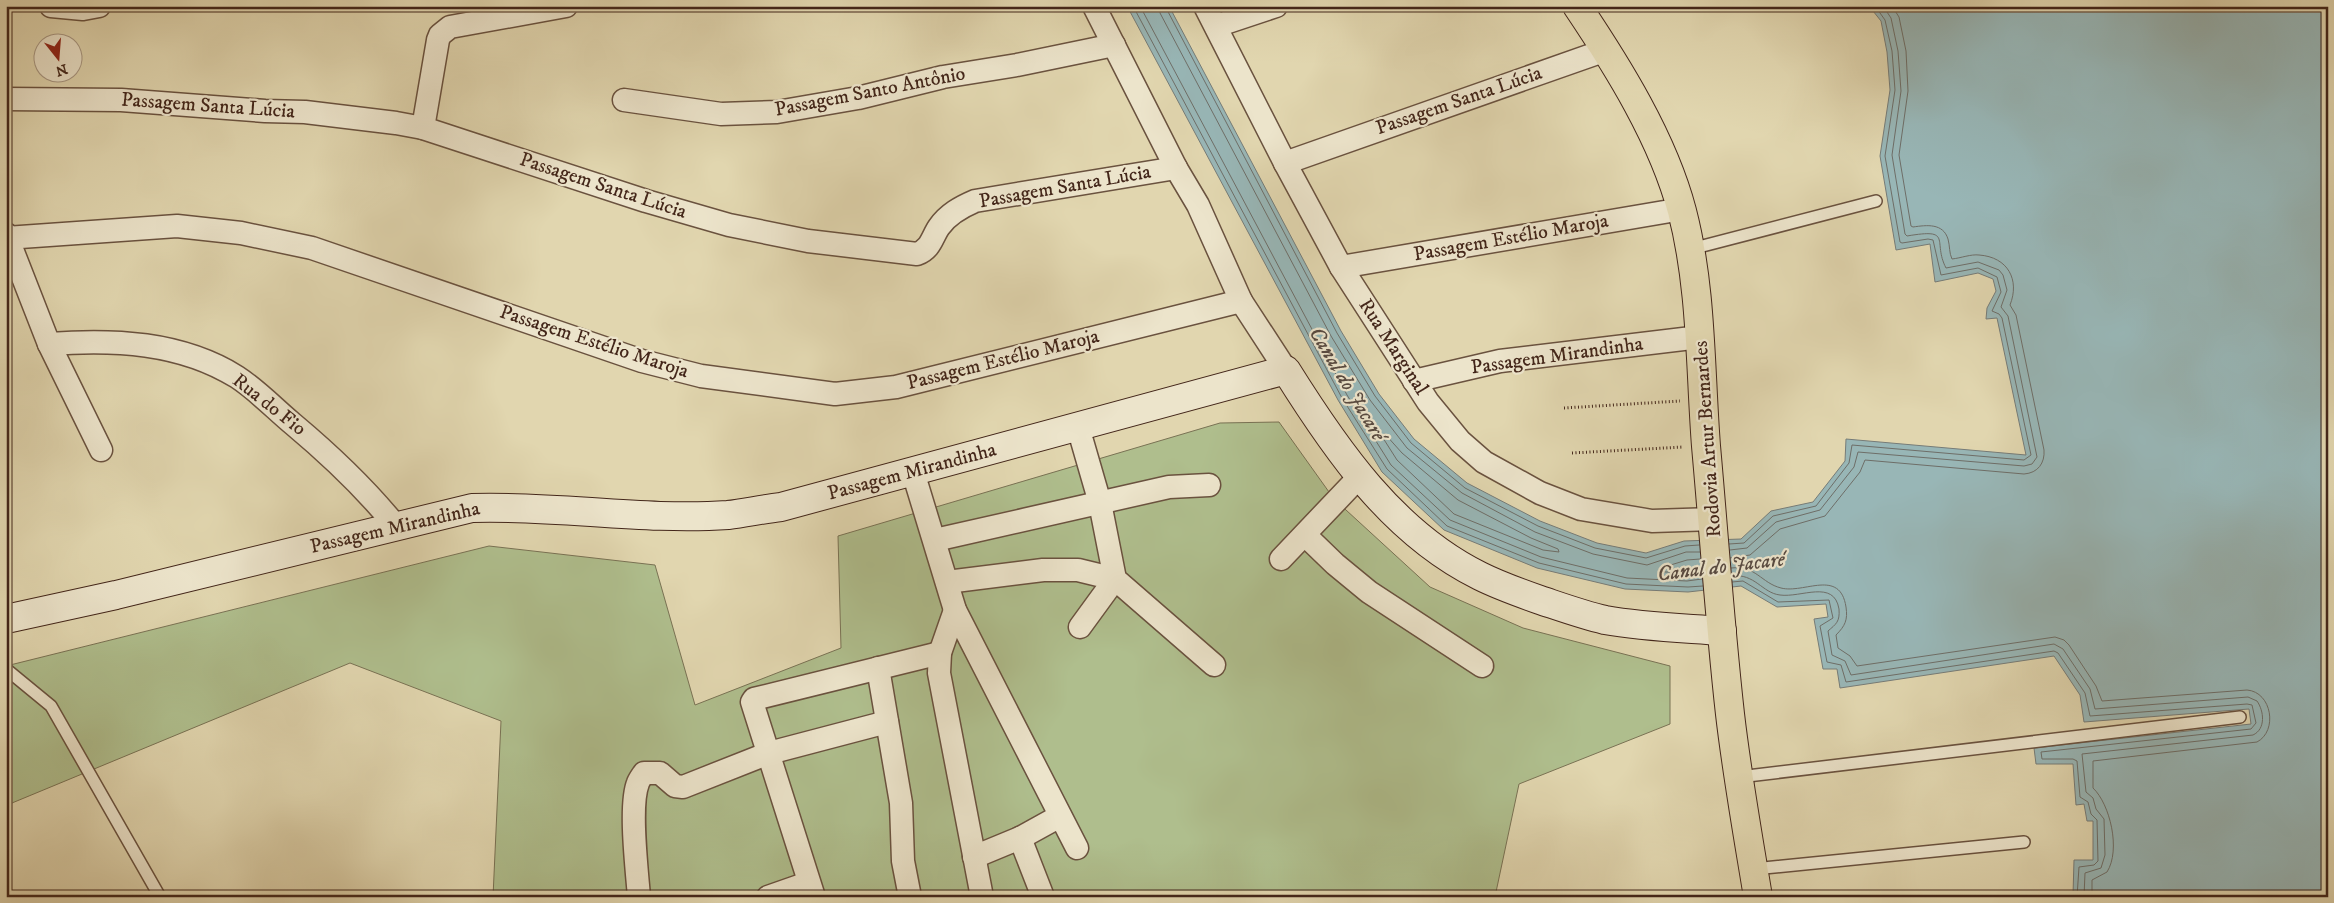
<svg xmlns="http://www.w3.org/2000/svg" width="2334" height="903" font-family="'IM FELL DW Pica',serif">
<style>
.green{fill:#afbe8d;stroke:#797254}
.water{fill:#98b6b6;stroke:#767c78}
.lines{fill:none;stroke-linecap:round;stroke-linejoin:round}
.shore{stroke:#6e6e68;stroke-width:1}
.lane-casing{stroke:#6a523f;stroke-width:14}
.street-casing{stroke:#6a523f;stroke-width:25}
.secondary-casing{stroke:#43261a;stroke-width:30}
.primary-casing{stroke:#43261a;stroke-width:30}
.path{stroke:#43261a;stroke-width:3;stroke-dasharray:1 2.5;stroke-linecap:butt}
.lane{stroke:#ece4cb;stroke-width:11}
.street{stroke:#ece4cb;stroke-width:22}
.secondary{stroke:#ece4cb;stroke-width:28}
.primary{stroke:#e1d6af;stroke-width:28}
.labels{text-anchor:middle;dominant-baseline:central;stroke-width:4.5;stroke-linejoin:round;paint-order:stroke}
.street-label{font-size:20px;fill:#43261a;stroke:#ece4cb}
.water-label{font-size:21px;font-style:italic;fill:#584a41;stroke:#ece4cb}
</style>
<rect width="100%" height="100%" fill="#e1d6af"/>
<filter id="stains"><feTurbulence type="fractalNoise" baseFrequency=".004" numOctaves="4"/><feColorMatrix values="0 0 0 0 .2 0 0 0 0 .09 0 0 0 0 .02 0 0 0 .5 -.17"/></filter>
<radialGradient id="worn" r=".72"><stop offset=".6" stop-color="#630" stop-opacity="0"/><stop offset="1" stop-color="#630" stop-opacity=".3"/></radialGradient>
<polygon class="green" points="1279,422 1334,499 1430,587 1523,628 1670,666 1670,724 1519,784 1496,892 1478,897 493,897 501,721 350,663 12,803 6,817 6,666 489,546 655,565 695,705 841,648 838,536 1220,423"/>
<polygon class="water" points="1127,6 1169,6 1341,331 1379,394 1414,439 1467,483 1540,521 1597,543 1646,553 1684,541 1741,539 1771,511 1813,502 1845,461 1846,439 2026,455 1997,318 1986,319 1987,308 1996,291 1993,279 1978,273 1935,282 1930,244 1896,250 1880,156 1890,90 1887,52 1881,21 1869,6 2328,6 2328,897 2060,897 2073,895 2074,860 2093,860 2093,821 2087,821 2084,804 2076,805 2073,764 2036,764 2034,748 2251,724 2249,709 2084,722 2080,695 2054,656 1840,688 1837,669 1823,669 1814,619 1828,617 1826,604 1777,607 1741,586 1688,592 1625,589 1537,568 1444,530 1382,472 1338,400"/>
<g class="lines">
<g class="shore">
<polyline points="1133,6 1342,398 1387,469 1447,526 1539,563 1626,584 1688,587 1703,586"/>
<polyline points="1140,6 1347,395 1391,465 1450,520 1541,557 1627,578 1687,581 1702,579"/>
<polyline points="1159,6 1160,13 1331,336 1370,400 1407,448 1462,493 1535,532 1593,554 1647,565 1686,552 1700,552"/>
<polyline points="1165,6 1337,333 1375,396 1411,443 1465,488 1538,526 1595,548 1646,558 1685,546 1699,545"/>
<polygon points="1385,434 1402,453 1458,500 1531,538 1558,549 1559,552 1543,550 1454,514 1397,460 1383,438"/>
<polyline points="1729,544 1744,543 1773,516 1816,506 1849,463 1852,445 2024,460 2031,455 2002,318 1999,314 1992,311 2001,292 1997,277 1978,268 1941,275 1933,240 1928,239 1902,243 1900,242 1885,156 1895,90 1892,51 1885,20 1875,6"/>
<path d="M1730,550L1747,548L1776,522L1820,510L1854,467L1858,452L2024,466L2032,464L2037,457L2008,316L2001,307L2007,290L2003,275L1999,270L1978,262L1946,268C1932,241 1954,228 1907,236L1905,234L1892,155L1901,91L1898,51L1891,18L1883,6"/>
<path d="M1730,558L1750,555L1780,529L1825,516L1860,472L1865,460L2024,474C2038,473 2045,463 2044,450L2016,315L2010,305C2020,280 2008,257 1979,255C1971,254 1961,258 1952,259C1949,253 1950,246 1948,239C1943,223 1927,225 1913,227L1911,226L1899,155L1908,91L1906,51L1899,17L1892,6"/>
<polyline points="1700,559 1687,560 1664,567 1662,570 1664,572 1702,572"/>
<path d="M1731,568C1756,565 1761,583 1781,588C1804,594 1840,568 1846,607C1848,620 1845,626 1836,635L1838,648L1850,656L1857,666L2055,637L2064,640L2069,645L2096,686L2102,701L2247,690C2272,692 2278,731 2257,742L2093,761V788C2110,804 2121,850 2107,872L2092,880V897"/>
<path d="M1732,576C1755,573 1762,593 1780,595C1801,598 1834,579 1839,609C1840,622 1836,624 1828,631L1832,655L1845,661L1851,675L2054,644L2063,649L2090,689L2095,709L2248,697L2257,701C2264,711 2266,729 2253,735L2082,754L2086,792L2093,798L2096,809L2104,819L2105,855L2101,868L2085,873L2084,897"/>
<polyline points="1732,582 1743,581 1778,602 1829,600 1833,618 1820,626 1827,662 1841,665 1846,682 2054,651 2058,653 2085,693 2090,716 2247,704 2252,705 2256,723 2251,729 2041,752 2042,759 2073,759 2077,761 2080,797 2088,802 2091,814 2097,820 2098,861 2094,865 2079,867 2077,897"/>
</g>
<g class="lane-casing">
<g id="lane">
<polyline points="1691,249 1876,201"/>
<polyline points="6,669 51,706 160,897"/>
<polyline points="1739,777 2240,717"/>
<polyline points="1754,869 2024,842"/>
</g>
</g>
<g class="street-casing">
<g id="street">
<polyline points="51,6 83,9 99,6"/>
<polyline points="1094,6 1176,168 1198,205 1241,301 1286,370"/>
<polyline points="1205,6 1285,163 1341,267 1428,402 1460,441 1484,462 1540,493 1581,509 1652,521 1714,519"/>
<polyline points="1216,26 1276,6"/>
<path d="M6,99L121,100L265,111L305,112L396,123L423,128L646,201L729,225L808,241L917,254C931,249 932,237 939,227C948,214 961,207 975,201L1176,168"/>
<polyline points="624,100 721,114 777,112 858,98 943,77 1017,65 1114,45"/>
<polyline points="423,128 438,40 440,35 450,27 566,6"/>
<polyline points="1285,163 1606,50"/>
<polyline points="6,234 49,344 101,450"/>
<polyline points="6,238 177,226 241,233 312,248 642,361 701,376 835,394 896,387 1241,301"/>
<polyline points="1341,267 1682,209"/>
<path d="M49,344C113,339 181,342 237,377C257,390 275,409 293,424C330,455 364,487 395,525"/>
<polyline points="1414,381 1500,361 1700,337"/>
<polyline points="1078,427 1100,503 1115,579 1214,665"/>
<polyline points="913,472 955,610 1077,848"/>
<polyline points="1305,535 1335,564 1369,592 1482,666"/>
<polyline points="935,540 1169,487 1209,485"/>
<polyline points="1281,559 1359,477"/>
<polyline points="947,582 1043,570 1078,570 1115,579 1080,627"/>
<polyline points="955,610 940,653 939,673 982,897"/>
<polyline points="878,668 901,803 903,861 910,897"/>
<polyline points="1020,838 1043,897"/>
<polyline points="974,857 1020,838 1060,816"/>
<path d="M639,897C637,871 629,805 638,783C639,780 642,776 644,773H660L675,786L683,787L769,753L887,722"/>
<polyline points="768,897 808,883"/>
<polyline points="814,897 752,702 754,699 940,653"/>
</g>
</g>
<g class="secondary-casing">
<path id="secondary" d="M6,619L116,595L472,508C557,505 644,521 728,515C745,513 763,509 781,507L1286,370C1336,450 1393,533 1480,576C1500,586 1520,593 1540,600C1561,607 1583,615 1605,620C1643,627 1683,628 1722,631"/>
</g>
<g class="primary-casing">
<path id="primary" d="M1577,6C1618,67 1663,139 1682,211C1702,288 1700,368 1706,446C1714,535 1720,625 1730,714C1737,775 1748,836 1758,897"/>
</g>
<g class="path">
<polyline points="1564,408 1680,401"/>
<polyline points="1572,453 1683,447"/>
</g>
<use href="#lane" class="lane"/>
<use href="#street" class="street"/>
<use href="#secondary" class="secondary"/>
<use href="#primary" class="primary"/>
</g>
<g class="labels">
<g class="street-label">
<text transform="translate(870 92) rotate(-11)">Passagem Santo Antônio</text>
<text transform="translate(1459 101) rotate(-19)">Passagem Santa Lúcia</text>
<text transform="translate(208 106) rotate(4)">Passagem Santa Lúcia</text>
<text transform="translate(603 186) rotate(18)">Passagem Santa Lúcia</text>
<text transform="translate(1065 187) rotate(-10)">Passagem Santa Lúcia</text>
<text transform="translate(1511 238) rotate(-10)">Passagem Estélio Maroja</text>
<text transform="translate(594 342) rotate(18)">Passagem Estélio Maroja</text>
<text transform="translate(1393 347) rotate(57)">Rua Marginal</text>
<text transform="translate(1557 356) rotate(-8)">Passagem Mirandinha</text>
<text transform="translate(1003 360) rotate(-14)">Passagem Estélio Maroja</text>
<text transform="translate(269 405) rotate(38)">Rua do Fio</text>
<text transform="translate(1708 439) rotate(-94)">Rodovia Artur Bernardes</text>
<text transform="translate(912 472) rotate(-15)">Passagem Mirandinha</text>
<text transform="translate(395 528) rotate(-13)">Passagem Mirandinha</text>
</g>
<g class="water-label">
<text transform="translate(1347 384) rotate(59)">Canal do Jacaré</text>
<text transform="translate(1721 567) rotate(-7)">Canal do Jacaré</text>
</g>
</g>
<rect width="2334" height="903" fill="none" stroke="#e1d6af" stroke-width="25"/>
<rect x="8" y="8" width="2319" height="888" fill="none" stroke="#43261a" stroke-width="2.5"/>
<rect x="12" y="12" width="2309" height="878" fill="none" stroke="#43261a"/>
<g transform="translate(58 58) rotate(163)"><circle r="24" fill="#ece4cb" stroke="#a89884"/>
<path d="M0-4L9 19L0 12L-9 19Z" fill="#8f2418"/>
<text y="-8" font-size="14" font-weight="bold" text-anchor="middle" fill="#43261a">N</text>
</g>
<rect width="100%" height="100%" filter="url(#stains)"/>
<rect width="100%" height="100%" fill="url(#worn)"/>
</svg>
